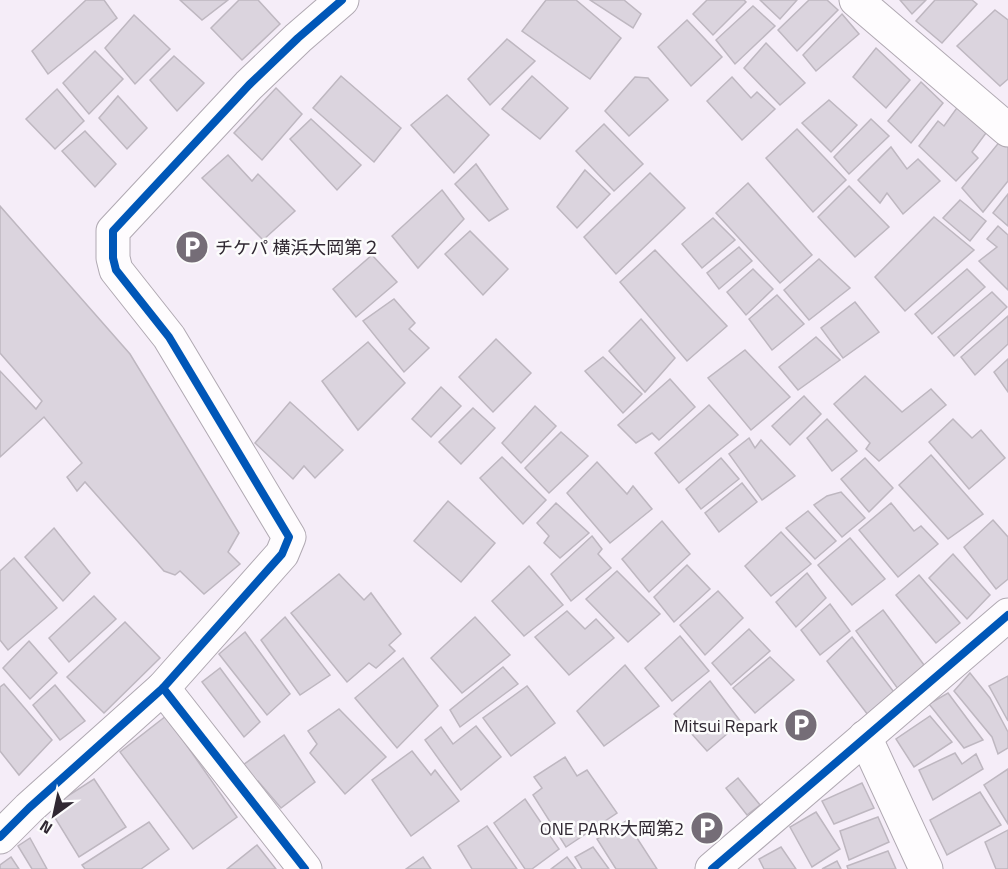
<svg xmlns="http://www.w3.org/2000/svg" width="1008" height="869" font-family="'Titillium Web','Noto Sans JP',sans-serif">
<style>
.building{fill:#dbd4de;stroke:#beb7c0;stroke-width:1.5}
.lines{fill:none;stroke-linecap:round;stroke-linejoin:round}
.minor-casing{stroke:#b0a9b2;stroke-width:35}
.minor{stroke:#fefcfe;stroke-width:33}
.cycleway-casing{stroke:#fcfcfc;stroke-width:11}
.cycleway{stroke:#0057b8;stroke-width:8}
.labels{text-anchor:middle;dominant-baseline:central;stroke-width:5;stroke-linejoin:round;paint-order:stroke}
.poi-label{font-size:18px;fill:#302832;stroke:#fcfcfc;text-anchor:end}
</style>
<rect width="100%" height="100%" fill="#f5edf8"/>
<g class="building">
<polygon points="86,0 104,0 117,18 48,74 32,51"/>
<polygon points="180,0 228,0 202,20"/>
<polygon points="239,0 258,0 280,24 242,60 211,28"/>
<polygon points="546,0 576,0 621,38 590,79 522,31"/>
<polygon points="590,0 624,0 641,14 633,28"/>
<polygon points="707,0 744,0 746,2 713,35 693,14"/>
<polygon points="760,0 797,0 780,19"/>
<polygon points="809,0 827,0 838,10 797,51 778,30"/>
<polygon points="900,0 926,0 912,14"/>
<polygon points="935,0 972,0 977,4 942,43 916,21"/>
<polygon points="753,6 775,26 735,64 716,40"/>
<polygon points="995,10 1008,20 1008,79 1000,86 957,46"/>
<polygon points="842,14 859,34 816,71 803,55"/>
<polygon points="134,15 170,49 135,84 105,48"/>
<polygon points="687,20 722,57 691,86 658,47"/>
<polygon points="507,39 535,61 490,105 468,79"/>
<polygon points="766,43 805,83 780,105 744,68"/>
<polygon points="876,48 910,80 886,108 853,77"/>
<polygon points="95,51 123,79 89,114 63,83"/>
<polygon points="174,56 204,83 177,111 150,80"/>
<polygon points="341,76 401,128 374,162 313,108"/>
<polygon points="532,76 568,108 540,139 502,109"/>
<polygon points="635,77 648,78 668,100 629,136 605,111"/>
<polygon points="732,77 751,98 757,92 775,109 742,140 707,101"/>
<polygon points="921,82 943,103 911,143 888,121"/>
<polygon points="276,88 302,114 262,160 234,133"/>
<polygon points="57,89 84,121 55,149 26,119"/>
<polygon points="447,95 489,135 454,173 411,125"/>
<polygon points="118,96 147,128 127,149 99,118"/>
<polygon points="829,100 857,125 831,152 802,123"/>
<polygon points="959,105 989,129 972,152 978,158 956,181 919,146 938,121 944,126"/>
<polygon points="311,119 361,165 337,190 290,139"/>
<polygon points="871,119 889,136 849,174 834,157"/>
<polygon points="604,124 643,164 614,191 576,151"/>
<polygon points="797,129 846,180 813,212 766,158"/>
<polygon points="85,131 116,164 95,187 62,151"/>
<polygon points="1001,140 1008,146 1008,181 983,212 962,188"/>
<polygon points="891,147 907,169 918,159 940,181 903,214 887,193 880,203 858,180"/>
<polygon points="228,155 252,181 258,174 295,211 263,240 202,178"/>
<polygon points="476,164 508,209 489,221 455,184"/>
<polygon points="585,170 610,194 577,228 557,207"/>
<polygon points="650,173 685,208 616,274 584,237"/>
<polygon points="748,183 812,255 780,283 716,213"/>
<polygon points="849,186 889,227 855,257 818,217"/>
<polygon points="442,190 464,219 418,268 392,236"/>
<polygon points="1008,194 1008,226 993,213"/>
<polygon points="960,200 986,221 970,241 943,218"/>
<polygon points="0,206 130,354 239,533 228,552 240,564 204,594 180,571 175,575 164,571 85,482 77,491 67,477 82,463 44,417 0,457 0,371 36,409 42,401 0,353"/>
<polygon points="934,217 974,250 905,311 875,277"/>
<polygon points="713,218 735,240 702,268 682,244"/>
<polygon points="998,226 1008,235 1008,290 979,261 997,247 987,239"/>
<polygon points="470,231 508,269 483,295 445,254"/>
<polygon points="739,247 752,261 719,289 707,273"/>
<polygon points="655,250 727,326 687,361 620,282"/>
<polygon points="372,255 397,282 356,317 333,289"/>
<polygon points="819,259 850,288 809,320 784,290"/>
<polygon points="753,269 773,289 746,315 727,292"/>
<polygon points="967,269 985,287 932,334 915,314"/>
<polygon points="992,292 1007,307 954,356 938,337"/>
<polygon points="777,295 804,324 772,350 749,319"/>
<polygon points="394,299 415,323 409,329 429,348 404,372 363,321"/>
<polygon points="855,302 879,332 843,358 821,328"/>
<polygon points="1008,316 1008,344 975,375 961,357"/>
<polygon points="641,319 675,358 645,392 609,351"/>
<polygon points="816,337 840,360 798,390 779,367"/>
<polygon points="496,339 531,373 493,412 459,377"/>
<polygon points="368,342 405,383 358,430 322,381"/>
<polygon points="745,350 790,397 751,430 708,378"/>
<polygon points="603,357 642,394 623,413 585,371"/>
<polygon points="1008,359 1008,392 994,372"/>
<polygon points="865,376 902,412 931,389 946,405 879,461 866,449 870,443 834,404"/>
<polygon points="670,379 695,407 659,440 652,433 636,443 618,425"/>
<polygon points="441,387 461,406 431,437 412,419"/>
<polygon points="804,396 821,414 790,445 772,426"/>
<polygon points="290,402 343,450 315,478 304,466 293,479 255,443"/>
<polygon points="709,405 738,435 679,483 655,453"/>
<polygon points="535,406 556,426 521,463 502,443"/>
<polygon points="473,408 495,428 461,464 439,442"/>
<polygon points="827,419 857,451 832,471 807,438"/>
<polygon points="953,419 972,438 981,430 1005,458 969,489 929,442"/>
<polygon points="561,432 588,456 549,493 525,468"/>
<polygon points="749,438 755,448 761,440 795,476 762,500 729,454"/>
<polygon points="931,455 983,514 948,539 899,485"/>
<polygon points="502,457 546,500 523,524 480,478"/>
<polygon points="721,458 739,479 701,509 686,489"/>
<polygon points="865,458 893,488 869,512 841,479"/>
<polygon points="597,462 627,494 633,486 652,509 610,543 567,493"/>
<polygon points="742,483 757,502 719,532 705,513"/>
<polygon points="841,492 865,518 842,537 814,505 827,496"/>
<polygon points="448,501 495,543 461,582 414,541"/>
<polygon points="556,503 589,533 560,558 544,543 549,536 537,523"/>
<polygon points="891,503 914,531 921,526 938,544 898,577 859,530"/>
<polygon points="808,511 836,541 815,559 786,528"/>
<polygon points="993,520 1008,537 1008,579 996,589 964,547"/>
<polygon points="662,521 690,554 649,592 622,559"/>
<polygon points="54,528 90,573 63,601 25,557"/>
<polygon points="781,532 811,564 771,596 745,566"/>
<polygon points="592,536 602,549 598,554 611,568 571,601 551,574"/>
<polygon points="850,538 885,579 852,605 818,565"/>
<polygon points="953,554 990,595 967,619 929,578"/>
<polygon points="14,558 57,608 8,650 0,640 0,571"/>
<polygon points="687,565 710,589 674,622 654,597"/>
<polygon points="529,566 563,605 524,636 492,601"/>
<polygon points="617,571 660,614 628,642 586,599"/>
<polygon points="807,573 826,598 796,627 776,602"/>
<polygon points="339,574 364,600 371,593 401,634 389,645 395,651 376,668 369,663 347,682 291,613"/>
<polygon points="919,575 960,623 936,643 896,595"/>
<polygon points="718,591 743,618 705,655 680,625"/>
<polygon points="94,596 116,619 69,662 49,638"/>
<polygon points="830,604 850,631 820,655 801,630"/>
<polygon points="883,610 924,665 898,689 856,631"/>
<polygon points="567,611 585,629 596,619 614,638 569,675 535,637"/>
<polygon points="285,617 330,675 300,695 261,640"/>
<polygon points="475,617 510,655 462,693 431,658"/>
<polygon points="125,622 160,658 104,713 67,677"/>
<polygon points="749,629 770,651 731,685 712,663"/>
<polygon points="245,632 290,694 267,715 219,654"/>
<polygon points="680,636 709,671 672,701 645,668"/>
<polygon points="852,637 897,696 868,715 827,661"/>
<polygon points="29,641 57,673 30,699 3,668"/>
<polygon points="770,657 794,680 755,713 733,688"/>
<polygon points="403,658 438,706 397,748 355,698"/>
<polygon points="625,665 659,706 604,746 577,711"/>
<polygon points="503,667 518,684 460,727 450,710"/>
<polygon points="220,668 260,722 244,737 202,682"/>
<polygon points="970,673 990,698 1008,732 1008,748 998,754 992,737 954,691"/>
<polygon points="1008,676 1008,721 989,686"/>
<polygon points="710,681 741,722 707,751 674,714"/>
<polygon points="4,684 52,740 19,775 0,751 0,687"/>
<polygon points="55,685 85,721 60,740 33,705"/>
<polygon points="527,686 555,723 511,756 483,718"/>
<polygon points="948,693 983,740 964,748 929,704"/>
<polygon points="339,709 386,757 345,794 310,753 317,744 308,731"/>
<polygon points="166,716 237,817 193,849 120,752"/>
<polygon points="930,716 952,742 914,767 896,739"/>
<polygon points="476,726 501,757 461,790 425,740 441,727 453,744"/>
<polygon points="284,735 315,782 281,808 258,781 253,786 243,765"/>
<polygon points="412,751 431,775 435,770 459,801 411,836 372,780"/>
<polygon points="955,753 962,764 976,754 983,769 933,800 919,770"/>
<polygon points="565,757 577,776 587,770 617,813 566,847 533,795 542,788 534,777"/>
<polygon points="1008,769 1008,824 984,785"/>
<polygon points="738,778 760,805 747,815 726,788"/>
<polygon points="94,779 126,827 79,857 49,808"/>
<polygon points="862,783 874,808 834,824 822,801"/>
<polygon points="980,792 1001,825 947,855 930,820"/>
<polygon points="525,799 559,849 532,869 525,869 494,823"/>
<polygon points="816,812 840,849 812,867 790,827"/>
<polygon points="878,817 889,842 849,860 840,831"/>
<polygon points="626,821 657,869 616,869 597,839"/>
<polygon points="149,822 169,849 141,869 85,869 82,865"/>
<polygon points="487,826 517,869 472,869 458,846"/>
<polygon points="1008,830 1008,869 996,869 985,842"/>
<polygon points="30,838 47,869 32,869 18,846"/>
<polygon points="257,845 276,869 227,869"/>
<polygon points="593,847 609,869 582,869 575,857"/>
<polygon points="781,847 796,869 764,869 759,859"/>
<polygon points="888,851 896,869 848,869 847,866"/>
<polygon points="11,857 19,869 0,869 0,865"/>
<polygon points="423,857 431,869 406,869"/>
<polygon points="567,857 576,869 551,869"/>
<polygon points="837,861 841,869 822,869"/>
</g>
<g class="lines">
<g class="minor-casing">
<g id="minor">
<polyline points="856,0 1008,130"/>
<polyline points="163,688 305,869"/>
<polyline points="865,737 926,869"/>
<polyline points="0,837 29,808 163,688 282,554 289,537 169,337 116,270 113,258 113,231 249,85 298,38 342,0"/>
<polyline points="712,869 1008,615"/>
</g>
</g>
<use href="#minor" class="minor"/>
<g class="cycleway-casing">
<g id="cycleway">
<polyline points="163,688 305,869"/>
<polyline points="0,837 29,808 163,688 282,554 289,537 169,337 116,270 113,258 113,231 249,85 298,38 342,0"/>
<polyline points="712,869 1008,615"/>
</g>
</g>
<use href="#cycleway" class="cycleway"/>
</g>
<defs>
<g id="parking-disc" transform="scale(1.725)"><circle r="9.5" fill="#756d77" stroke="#fcfcfc"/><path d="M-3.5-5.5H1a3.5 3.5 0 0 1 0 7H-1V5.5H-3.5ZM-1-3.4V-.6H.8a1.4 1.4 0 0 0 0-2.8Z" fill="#fff"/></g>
</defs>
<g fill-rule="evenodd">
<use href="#parking-disc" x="192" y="247"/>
<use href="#parking-disc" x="801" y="725"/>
<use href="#parking-disc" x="707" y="828"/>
</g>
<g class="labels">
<g class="poi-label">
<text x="215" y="247" text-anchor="start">チケパ 横浜大岡第２</text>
<text x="778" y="725">Mitsui Repark</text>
<text x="684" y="828">ONE PARK大岡第2</text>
</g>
</g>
<g transform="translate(54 815) rotate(213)" stroke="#fcfcfc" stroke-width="4.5" paint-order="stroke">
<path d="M0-4.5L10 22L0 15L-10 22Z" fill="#302832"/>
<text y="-9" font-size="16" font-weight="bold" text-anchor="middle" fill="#302832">N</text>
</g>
</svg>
